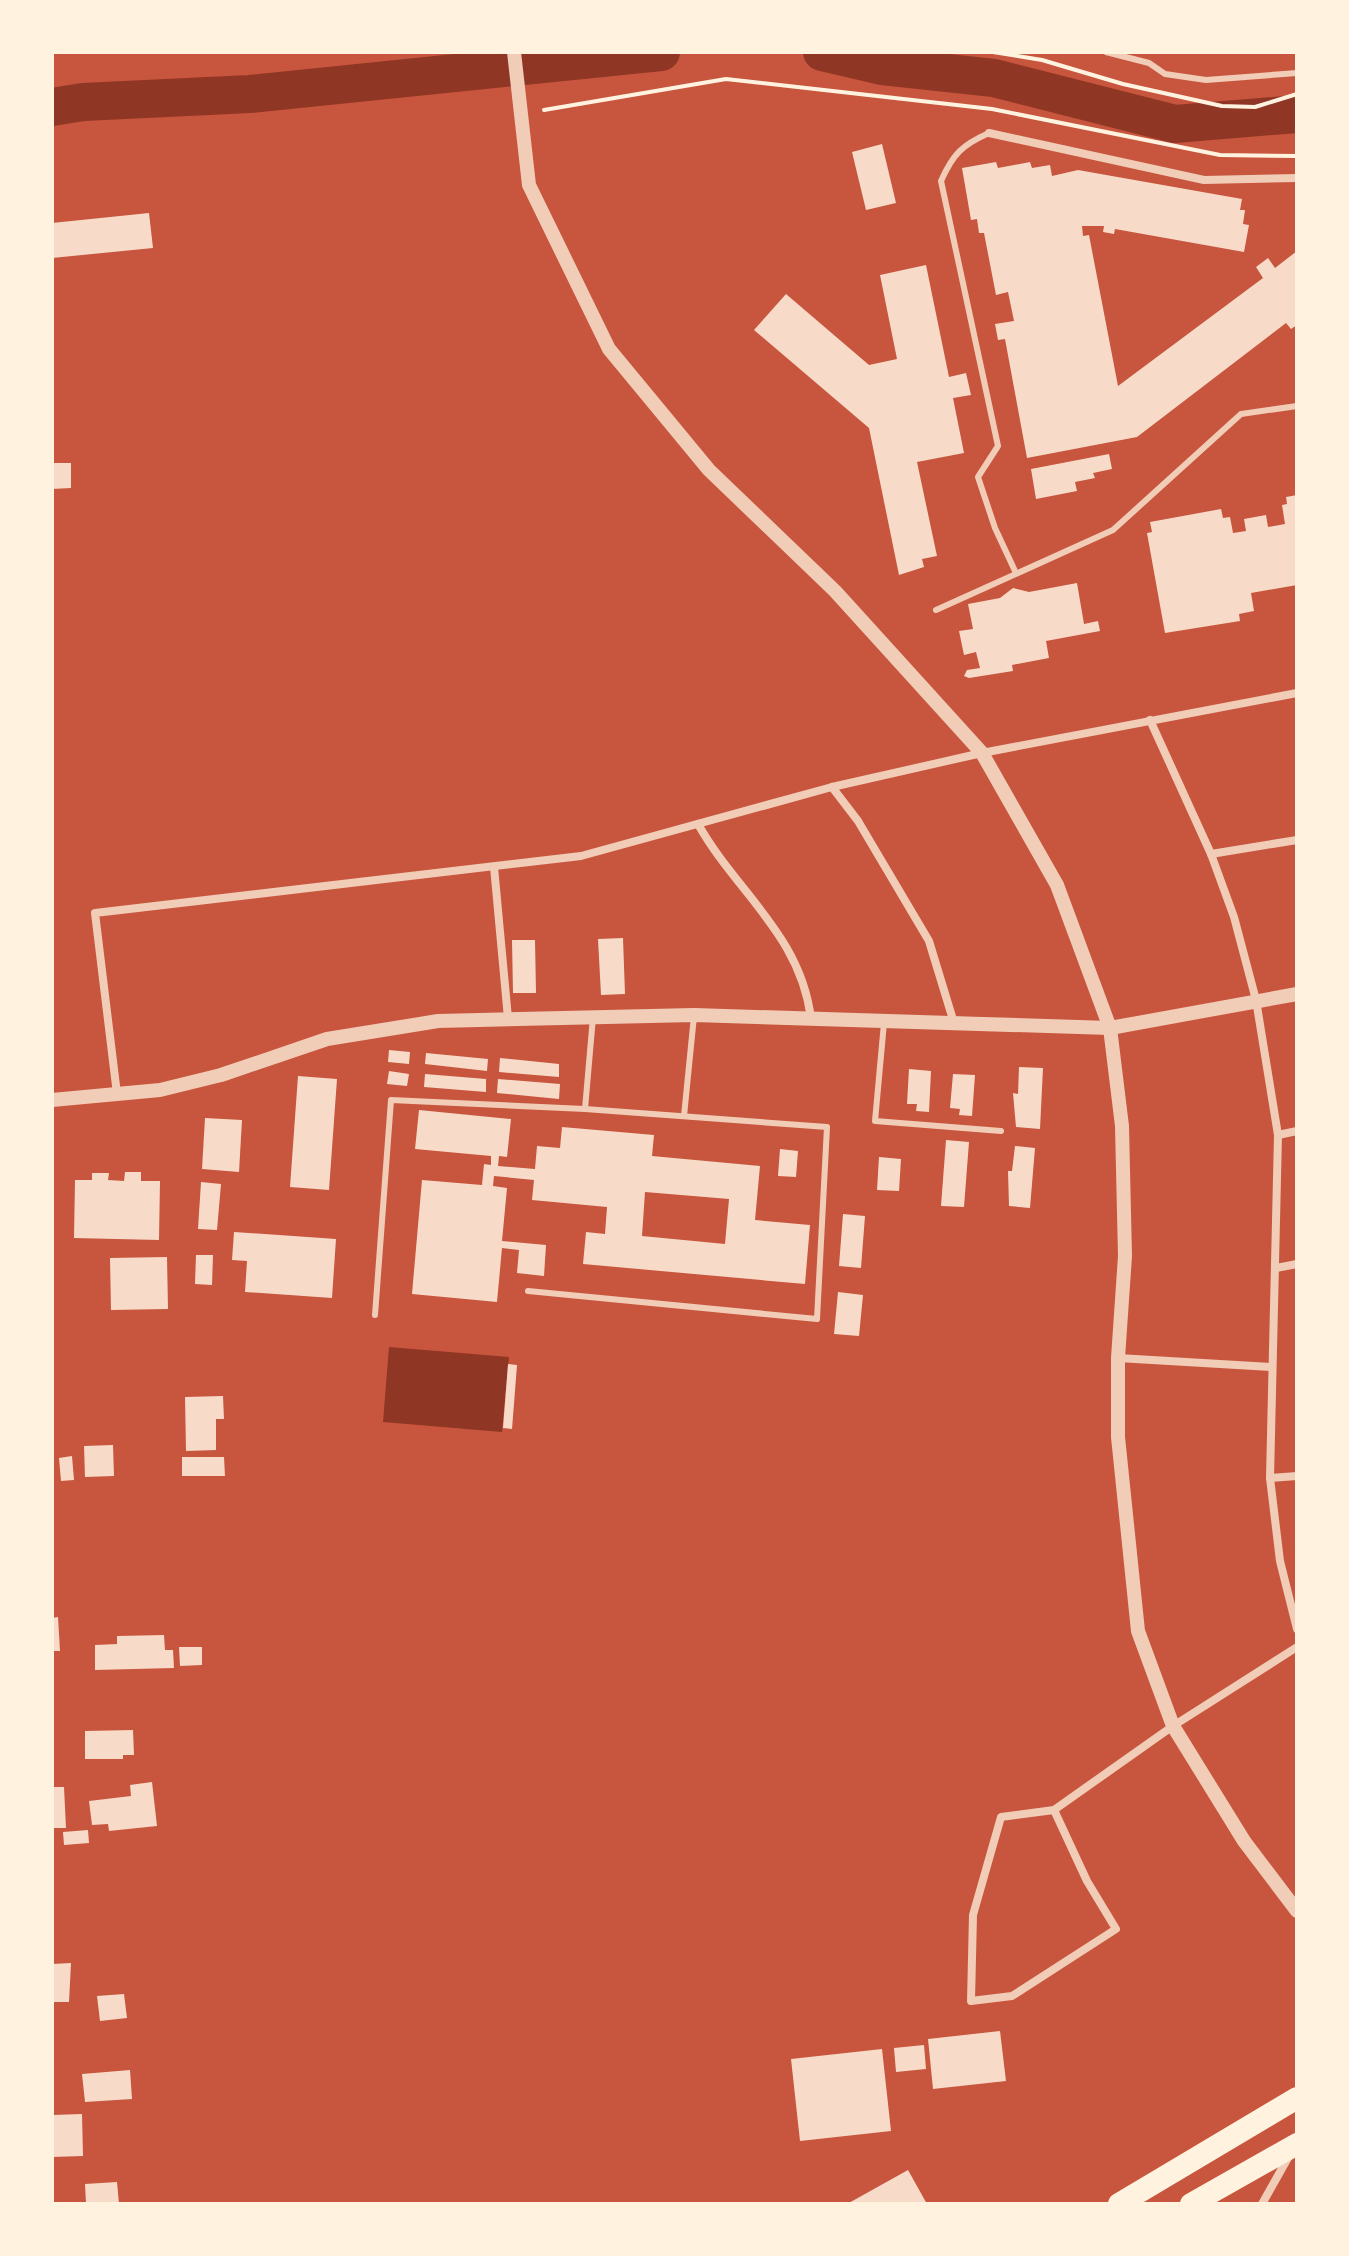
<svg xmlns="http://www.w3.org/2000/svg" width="1349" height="2256" font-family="'Noto Sans',sans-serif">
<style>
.water{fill:#8f3625}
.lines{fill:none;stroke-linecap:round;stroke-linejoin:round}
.river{stroke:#8f3625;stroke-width:38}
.building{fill:#f7dbc8;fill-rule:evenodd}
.path{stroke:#fff3e0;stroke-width:4}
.service{stroke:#f1ccb7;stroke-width:6}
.minor{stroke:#f1ccb7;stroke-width:8}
.tertiary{stroke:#f1ccb7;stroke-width:14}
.trunk{stroke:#fff3e0;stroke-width:22}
</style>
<rect width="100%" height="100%" fill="#c8553d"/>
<polygon class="water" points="389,1347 509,1357 502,1432 383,1422"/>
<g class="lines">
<g class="river">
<polyline points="822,52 882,66 994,78 1175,124 1297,114"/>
<polyline points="52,107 83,102 250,94 661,52"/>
</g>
</g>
<g class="building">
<polygon points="882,144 896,203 866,210 852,152"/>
<polygon points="996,162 998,168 1030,162 1032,168 1050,165 1052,176 1078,170 1242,199 1240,210 1245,210 1243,224 1249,225 1244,252 1115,229 1114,234 1103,232 1104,226 1082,226 1083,236 1089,235 1118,386 1263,278 1256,267 1268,258 1275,268 1297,251 1297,325 1291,329 1286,323 1137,437 1027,458 1005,339 998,340 995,324 1014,321 1008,292 996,295 984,233 979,233 977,219 971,220 962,168"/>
<polygon points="149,213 153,248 52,258 52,223"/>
<polygon points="926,265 949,377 966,373 971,395 953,398 964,453 917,462 937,556 922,559 924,567 899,575 869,428 754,330 786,294 869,365 897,359 880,275"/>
<polygon points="1109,454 1112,469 1093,473 1095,478 1075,482 1077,491 1036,499 1031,469"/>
<polygon points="52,463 71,463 71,488 52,489"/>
<polygon points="1297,495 1297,585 1251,593 1254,611 1239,614 1240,621 1165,633 1147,533 1152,532 1150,522 1221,509 1223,518 1230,517 1233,533 1246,531 1244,519 1266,515 1268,527 1285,524 1282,505 1287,504 1286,497"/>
<polygon points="1077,583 1084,624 1098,621 1100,631 1046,641 1049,658 1012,665 1013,671 969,678 964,676 967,670 980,668 976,652 964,655 959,631 973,629 968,604 1000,598 1013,588 1029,592"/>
<polygon points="623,938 625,994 601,995 598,939"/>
<polygon points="512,940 535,940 536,993 513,993"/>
<polygon points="389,1050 410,1052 409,1064 388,1062"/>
<polygon points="426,1053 488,1059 487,1071 425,1064"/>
<polygon points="500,1058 559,1064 559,1077 499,1072"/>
<polygon points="1019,1067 1043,1068 1040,1129 1016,1127 1013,1093 1018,1094"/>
<polygon points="909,1069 931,1071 929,1112 916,1111 917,1104 907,1104"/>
<polygon points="389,1071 409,1074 407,1086 387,1084"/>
<polygon points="425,1074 486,1079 486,1092 424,1087"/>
<polygon points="953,1074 975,1075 972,1116 959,1115 960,1109 950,1108"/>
<polygon points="298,1076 337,1079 329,1190 290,1187"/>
<polygon points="498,1079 560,1084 559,1099 497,1093"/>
<path d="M419,1110L511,1119L507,1157L499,1156L498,1166L535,1169L537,1146L560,1148L562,1127L654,1135L652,1156L760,1166L755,1220L810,1225L805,1284L583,1264L586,1232L605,1234L607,1207L532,1200L534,1180L494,1176L493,1186L507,1188L502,1241L546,1245L544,1276L517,1273L519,1250L502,1248L497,1302L412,1294L422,1180L482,1185L484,1164L491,1165V1156L415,1149ZM645,1192L729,1199L725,1244L642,1236Z"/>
<polygon points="205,1118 242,1120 239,1172 202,1169"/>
<polygon points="946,1140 969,1142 964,1207 941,1206"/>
<polygon points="1015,1146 1035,1148 1030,1208 1009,1206 1008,1171 1012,1171"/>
<polygon points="780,1149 798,1151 796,1177 778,1176"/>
<polygon points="879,1157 901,1159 899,1191 877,1190"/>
<polygon points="125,1172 141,1172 141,1181 160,1181 159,1240 74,1238 75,1180 92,1180 92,1173 109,1173 108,1180 124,1181"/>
<polygon points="201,1182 221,1184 217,1230 198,1229"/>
<polygon points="843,1214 865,1216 861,1268 839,1266"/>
<polygon points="234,1232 336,1239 332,1298 245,1292 247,1261 232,1260"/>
<polygon points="196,1255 213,1255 212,1285 195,1284"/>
<polygon points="167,1257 168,1309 111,1310 110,1258"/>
<polygon points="838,1292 863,1295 859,1336 834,1334"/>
<polygon points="508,1364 517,1365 512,1429 503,1428"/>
<polygon points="223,1396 224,1419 216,1419 216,1450 186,1451 185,1397"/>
<polygon points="113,1445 114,1476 85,1477 84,1446"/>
<polygon points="72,1456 74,1480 61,1481 59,1458"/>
<polygon points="182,1457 224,1457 225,1476 182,1476"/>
<polygon points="58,1617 60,1651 52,1651 52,1618"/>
<polygon points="164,1635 165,1650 173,1650 174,1668 95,1670 95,1645 117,1644 117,1636"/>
<polygon points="179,1647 202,1647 202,1665 180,1666"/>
<polygon points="133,1730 134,1755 123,1755 123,1759 85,1759 85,1731"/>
<polygon points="152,1782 157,1826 109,1831 108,1824 92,1825 89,1801 131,1796 130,1785"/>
<polygon points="52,1787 64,1787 66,1828 52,1828"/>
<polygon points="88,1830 89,1843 64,1845 63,1832"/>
<polygon points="71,1963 69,2002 52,2002 52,1964"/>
<polygon points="124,1994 127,2018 100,2021 97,1996"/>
<polygon points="1000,2031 1006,2081 933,2089 928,2039"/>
<polygon points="924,2045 926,2069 896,2072 894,2048"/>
<polygon points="882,2049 891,2131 800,2141 791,2059"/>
<polygon points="130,2070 132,2099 85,2102 82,2074"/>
<polygon points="82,2114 83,2156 52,2157 52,2115"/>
<polygon points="908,2170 927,2204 847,2204"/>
<polygon points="117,2182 119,2204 86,2204 85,2184"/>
</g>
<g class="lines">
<g class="path">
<polyline points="993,52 1042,60 1123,84 1222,106 1255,107 1297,94"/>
<polyline points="544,110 726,79 992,109 1220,155 1297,156"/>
</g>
<g class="service">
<polyline points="1106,52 1149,63 1165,74 1206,80 1297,73"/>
<path d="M989,133C962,145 953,154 941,181L998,446L978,477L995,528L1015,571"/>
<polyline points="936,610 1113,530 1241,414 1297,406"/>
<polyline points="884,1023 875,1121 1001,1131"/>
<polyline points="585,1109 593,1017"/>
<polyline points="684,1116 694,1016"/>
<polyline points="375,1315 391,1100 585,1109 827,1127 817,1319 528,1291"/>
</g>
<g class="minor">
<polyline points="989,133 1204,180 1297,178"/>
<polyline points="1150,720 1211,854 1234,917 1256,1000 1278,1135 1270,1478 1280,1561 1297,1629"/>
<polyline points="832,787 858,821 929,941 954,1023"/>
<path d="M698,824C736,892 801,935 811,1019"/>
<polyline points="1211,854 1297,840"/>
<polyline points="494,867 508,1018"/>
<polyline points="117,1094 95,913 581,856 832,787 982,753 1297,693"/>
<polyline points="1278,1135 1297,1131"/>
<polyline points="1276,1268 1297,1264"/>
<polyline points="1118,1358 1271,1367"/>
<polyline points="1270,1478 1297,1476"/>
<polyline points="1054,1810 1087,1881 1116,1929 1012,1996 971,2001 973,1915 1001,1817 1054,1810 1173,1726 1297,1647"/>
<polyline points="1262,2204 1289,2156"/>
</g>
<g class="tertiary">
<polyline points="514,52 529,185 609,349 709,470 835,591 982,753 1057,885 1110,1028 1122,1126 1125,1256 1118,1358 1118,1437 1138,1631 1173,1726 1244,1841 1297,1911"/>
<polyline points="52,1100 160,1090 221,1075 327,1039 438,1021 694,1015 1110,1028 1297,994"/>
</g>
<g class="trunk">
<polyline points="1119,2204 1297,2098"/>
<polyline points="1191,2204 1297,2144"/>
</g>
</g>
<rect width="1349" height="2256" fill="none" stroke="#fff3e0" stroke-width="108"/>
</svg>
